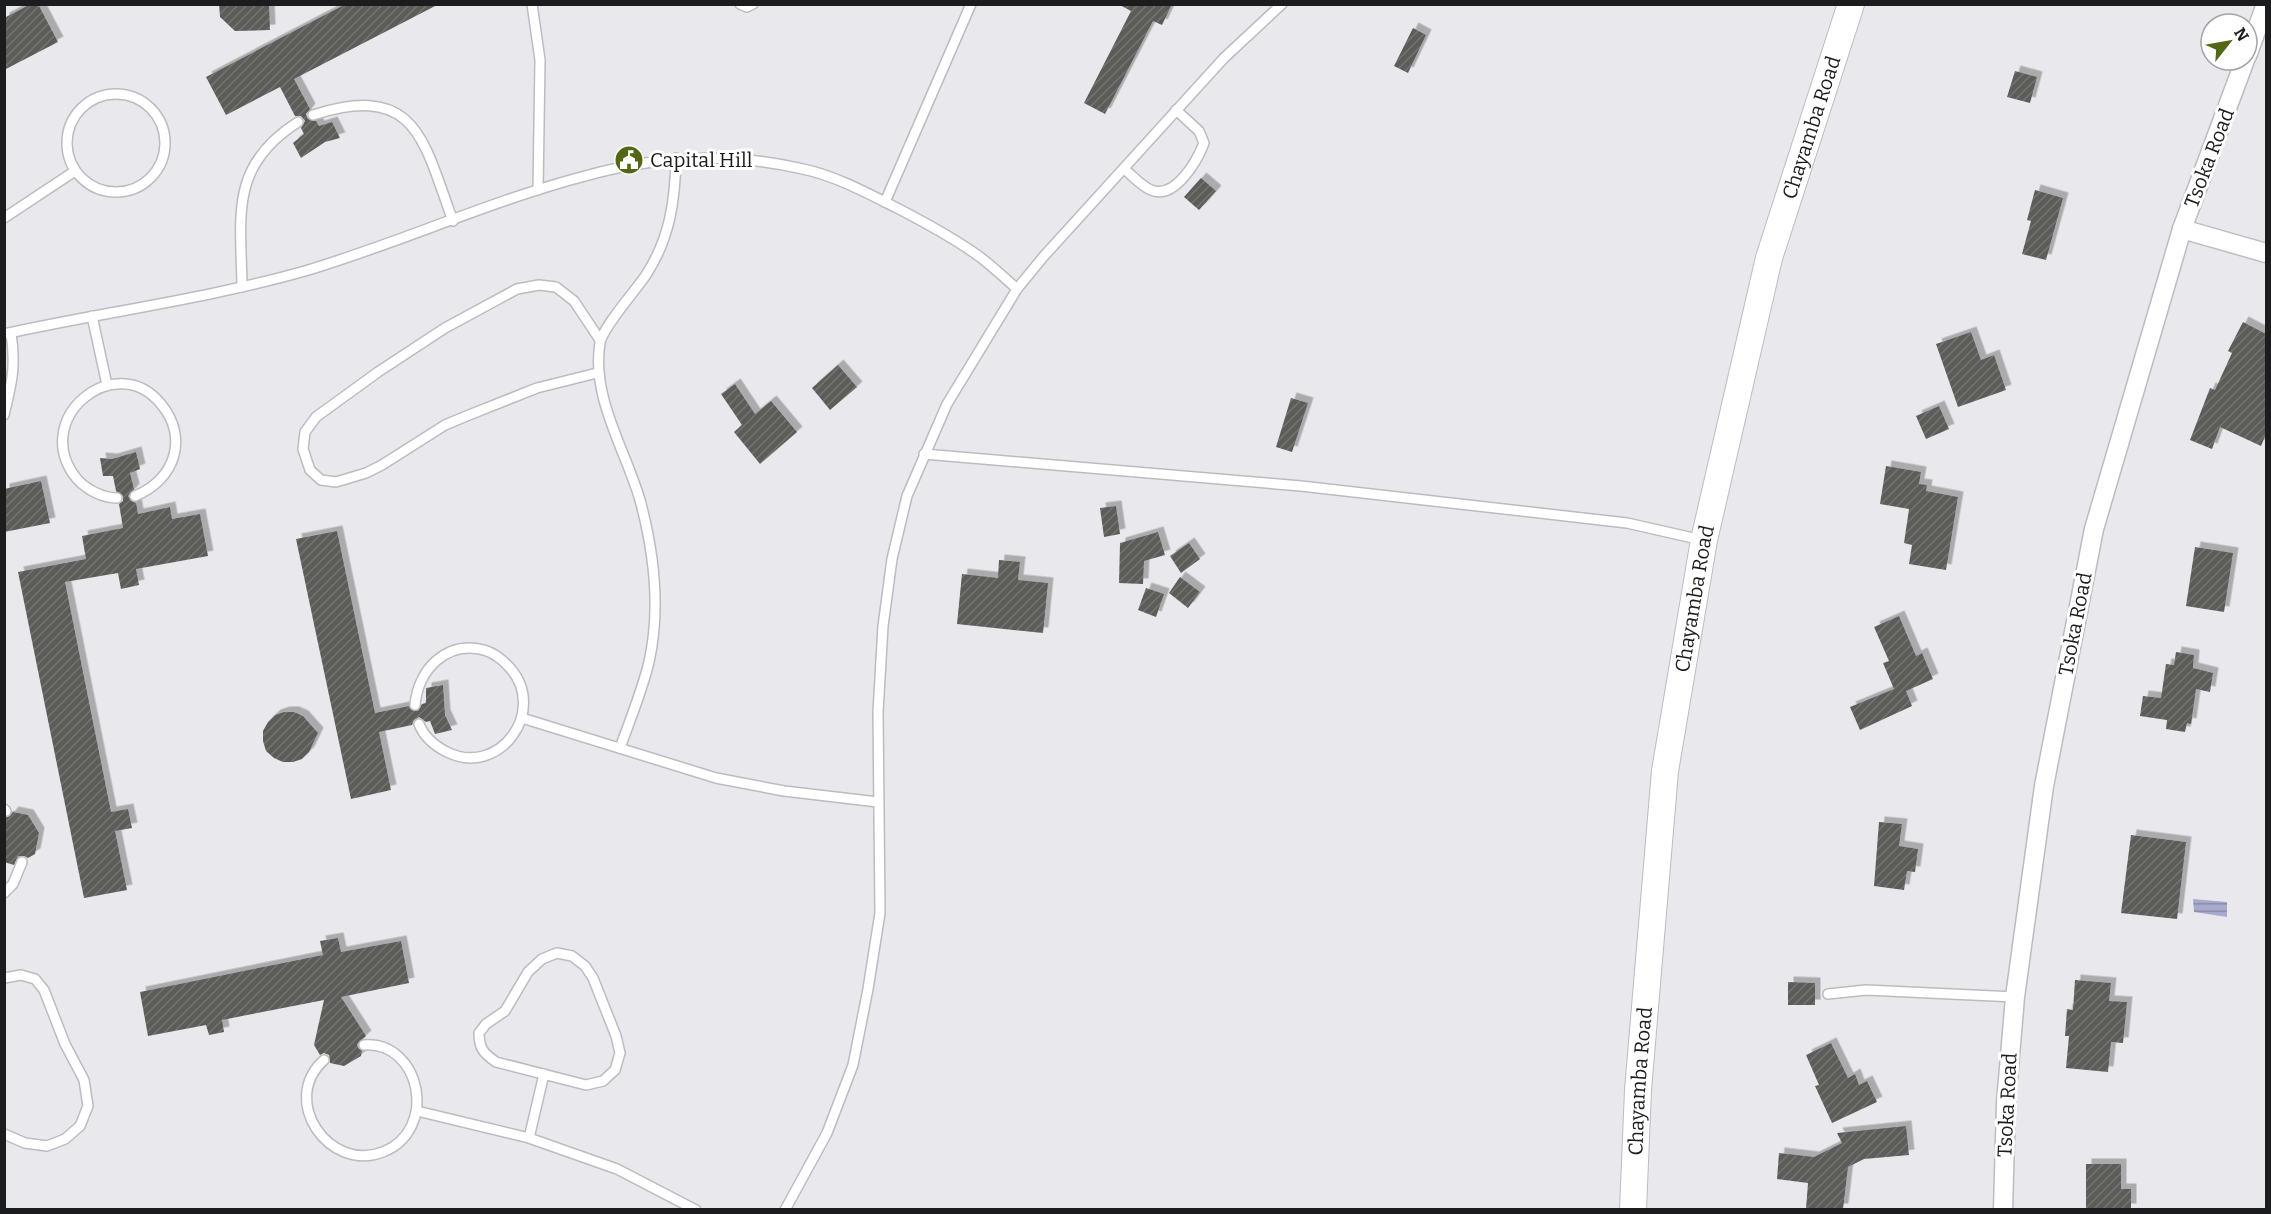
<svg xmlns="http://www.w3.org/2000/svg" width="2271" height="1214" font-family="Bitter,serif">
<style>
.water{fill:url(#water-rules)}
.building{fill:url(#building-hatch);filter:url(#shadow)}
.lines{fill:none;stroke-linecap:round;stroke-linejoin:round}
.service-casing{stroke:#bbbcbf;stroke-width:12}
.minor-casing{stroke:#bbbcbf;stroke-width:21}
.secondary-casing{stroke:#bbbcbf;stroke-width:28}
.service{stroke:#fff;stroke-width:9}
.minor{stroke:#fff;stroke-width:18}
.secondary{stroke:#fff;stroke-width:26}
.labels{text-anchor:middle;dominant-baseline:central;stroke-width:6;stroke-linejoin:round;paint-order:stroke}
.street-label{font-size:20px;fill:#1b1c1d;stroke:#fff}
.poi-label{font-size:20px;fill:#1b1c1d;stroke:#fff;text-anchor:start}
</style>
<defs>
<pattern id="water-rules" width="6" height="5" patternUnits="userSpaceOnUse" patternTransform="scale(1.5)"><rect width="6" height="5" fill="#a8abcd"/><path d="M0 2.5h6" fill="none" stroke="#888aa6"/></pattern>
<pattern id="building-hatch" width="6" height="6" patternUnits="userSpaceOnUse" patternTransform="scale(1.5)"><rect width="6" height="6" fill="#5b5c59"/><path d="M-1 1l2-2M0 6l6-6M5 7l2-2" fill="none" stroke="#737472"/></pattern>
<filter id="shadow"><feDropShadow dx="5.5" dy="-5.5" stdDeviation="0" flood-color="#0004"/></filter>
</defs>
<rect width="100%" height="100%" fill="#e9e9ed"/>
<polygon class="water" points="2193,899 2227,902 2227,917 2194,912"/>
<g class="building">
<polygon points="31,4 38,4 58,42 4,70 4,18"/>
<polygon points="219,4 269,4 270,30 235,31 220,17"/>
<polygon points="346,4 439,4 294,79 310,109 306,114 308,119 316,121 319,126 332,122 340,138 325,142 301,158 293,143 304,134 301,128 305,121 301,116 295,116 280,87 226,115 206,77"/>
<polygon points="1118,4 1172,4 1162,25 1153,21 1105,114 1084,103 1131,11"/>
<polygon points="1413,28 1426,35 1408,73 1394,66"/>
<polygon points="2015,71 2037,77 2030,103 2007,97"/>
<polygon points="1201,178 1216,191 1199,210 1184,197"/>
<polygon points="2035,190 2063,198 2046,260 2022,254 2031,221 2027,220"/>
<polygon points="2243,322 2266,334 2266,434 2261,446 2220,427 2212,449 2190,440 2210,388 2215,390 2232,353 2228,351"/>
<polygon points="1971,332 1981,360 1994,355 2006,390 1958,407 1936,344"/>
<polygon points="838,365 857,387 830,410 812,388"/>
<polygon points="735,384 755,414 771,401 797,432 760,464 734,432 742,425 721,394"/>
<polygon points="1291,398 1308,403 1292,452 1276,447"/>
<polygon points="1939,406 1949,429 1926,439 1916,416"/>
<polygon points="136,452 140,469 130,473 134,489 128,496 131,501 136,503 138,514 170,507 172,519 200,514 208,556 136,569 139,585 121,589 118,573 65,582 111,812 128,809 132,828 115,831 127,890 84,898 18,572 86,559 82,536 123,528 119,504 123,501 123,496 116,491 113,476 103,476 100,458 112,459"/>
<polygon points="1886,466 1921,472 1919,484 1927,485 1926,491 1958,497 1946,570 1909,564 1912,545 1904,543 1909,509 1880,504"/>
<polygon points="41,481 50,523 4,532 4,489"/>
<polygon points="1116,506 1120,534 1104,537 1100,508"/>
<polygon points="337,531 375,713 409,706 411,710 418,711 422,704 426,703 426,688 443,685 445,715 452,730 435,734 430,721 426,722 419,717 414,720 412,725 379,732 391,790 351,799 296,539"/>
<polygon points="1158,532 1165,555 1144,561 1143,584 1119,583 1120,543"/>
<polygon points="1189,543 1200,559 1181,573 1170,556"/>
<polygon points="2195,547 2233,553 2224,612 2186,606"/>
<polygon points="999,560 1020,562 1018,580 1048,583 1043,633 957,624 962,574 998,578"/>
<polygon points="1180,577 1200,592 1188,608 1169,593"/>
<polygon points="1146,588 1164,594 1156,617 1138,610"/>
<polygon points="1899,616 1916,656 1922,653 1933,679 1906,691 1912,706 1860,730 1850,707 1894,689 1883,663 1889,661 1874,627"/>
<polygon points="2176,652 2194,655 2193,668 2213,673 2210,692 2196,689 2191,724 2187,723 2185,732 2166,729 2167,720 2140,716 2143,696 2161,698 2166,664 2174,665"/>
<polygon points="284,712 294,712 303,716 318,733 309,752 302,759 293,762 283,762 274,758 266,751 263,741 263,731 268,722 275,715"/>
<polygon points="13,812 28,815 39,833 35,854 28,858 24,856 18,856 14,865 4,862 4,818 10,816"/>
<polygon points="1879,822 1902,824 1899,846 1918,849 1915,872 1907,871 1904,890 1874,886"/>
<polygon points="2131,835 2186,842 2177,919 2121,913"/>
<polygon points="338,938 341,952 401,941 409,983 341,997 366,1036 357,1044 358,1048 362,1051 361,1056 344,1066 330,1063 329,1055 324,1053 320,1055 314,1045 324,1000 222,1020 224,1032 209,1035 206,1025 148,1036 140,992 323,955 320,941"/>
<polygon points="2075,980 2111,983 2109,1001 2127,1002 2123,1043 2111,1042 2108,1072 2066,1068 2069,1036 2065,1036 2067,1009 2073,1010"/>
<polygon points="1788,982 1815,983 1815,1005 1788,1005"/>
<polygon points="1831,1043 1848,1078 1855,1074 1859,1085 1867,1081 1877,1102 1832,1123 1815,1086 1819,1085 1806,1055"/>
<polygon points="1906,1126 1909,1155 1864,1159 1848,1167 1843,1209 1806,1209 1808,1183 1777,1179 1779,1153 1814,1157 1842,1143 1837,1133"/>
<polygon points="2086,1164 2121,1164 2121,1189 2131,1189 2131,1209 2086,1209"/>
</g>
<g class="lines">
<g class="service-casing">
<g id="service">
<polyline points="532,4 540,60 538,190"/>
<polyline points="740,4 747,7 753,4"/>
<circle cx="116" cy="143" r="49"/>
<path d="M313,115C417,82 423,140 453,221"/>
<path d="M1124,169C1132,175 1141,186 1151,190C1175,200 1197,161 1204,143L1199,131L1176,110"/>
<polyline points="885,202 971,4"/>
<polyline points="4,218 75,171"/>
<path d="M242,287C241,215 229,166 298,122"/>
<polyline points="92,316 107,385"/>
<path d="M4,334C104,312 206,299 305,271C399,243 490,201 585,176C656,156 730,152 803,169C836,176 867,193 897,208C926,223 954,238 980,257C993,267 1005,278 1017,289"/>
<polyline points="597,373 537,388 469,415 445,425 382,465 366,473 336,482 321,480 310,470 303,449 305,432 316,417 378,372 445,328 517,289 539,285 556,287 574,301 600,340"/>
<path d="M4,415C12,382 16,366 11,333"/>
<polyline points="924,454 1301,486 1627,523 1702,540"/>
<path d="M117,498C103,498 87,490 77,479C28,419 116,348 161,404C189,438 175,480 135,496"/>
<path d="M415,705C418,670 446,640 484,650C494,653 503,660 510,668C548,711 499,778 447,752C435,746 424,737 419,724"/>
<polyline points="522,718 716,778 784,791 878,802"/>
<path d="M620,748C630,720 642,691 649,662C661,608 654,552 640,500C625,449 591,397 600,343C602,328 636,290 646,275C670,238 675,201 676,158"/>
<polyline points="4,809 6,811"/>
<polyline points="4,893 13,884 22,862"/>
<path d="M557,953L572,956L585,966L593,978L616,1036L620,1053L615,1070L603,1081L586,1085L496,1062C483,1053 479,1048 479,1033L486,1024L505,1011L528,972L542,959Z"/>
<polyline points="4,978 21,975 35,979 44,990 65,1044 84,1080 88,1106 80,1126 65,1139 47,1146 25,1143 4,1134"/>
<polyline points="1828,994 1866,990 2015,997"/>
<path d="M324,1060C279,1100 329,1173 383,1152C439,1130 421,1041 364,1045"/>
<polyline points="417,1111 529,1138 617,1169 696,1210"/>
<polyline points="529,1138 544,1074"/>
<polyline points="785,1210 827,1133 853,1065 868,989 880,913 878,712 883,626 892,559 907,496 947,404 1017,289 1044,256 1224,58 1282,4"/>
</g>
</g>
<g class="minor-casing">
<g id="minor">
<polyline points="2247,56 2266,4"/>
<polyline points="2182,229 2266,253"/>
<polyline points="2003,1210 2006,1103 2015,997 2044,786 2094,529 2182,229 2245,60"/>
</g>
</g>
<g class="secondary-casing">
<g id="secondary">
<path id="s1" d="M1633,1210L1638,1090L1665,771L1704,540L1769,258L1851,4"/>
</g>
</g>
<use href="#service" class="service"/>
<use href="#minor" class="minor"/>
<use href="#secondary" class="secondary"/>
</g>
<defs>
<g id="civic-disc" transform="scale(1.5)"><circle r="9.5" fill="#526715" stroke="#fff"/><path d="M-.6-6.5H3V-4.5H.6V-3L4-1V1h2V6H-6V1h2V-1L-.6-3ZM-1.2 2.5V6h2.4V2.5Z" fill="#fff"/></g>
</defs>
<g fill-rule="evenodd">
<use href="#civic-disc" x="629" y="160"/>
</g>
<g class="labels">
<g class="street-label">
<text stroke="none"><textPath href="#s1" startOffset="1101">Chayamba Road</textPath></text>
<text transform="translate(2209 158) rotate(-69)">Tsoka Road</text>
<text stroke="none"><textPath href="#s1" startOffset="615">Chayamba Road</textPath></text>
<text transform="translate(2075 624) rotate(-79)">Tsoka Road</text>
<text stroke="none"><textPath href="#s1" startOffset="129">Chayamba Road</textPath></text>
<text transform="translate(2007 1105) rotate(-87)">Tsoka Road</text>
</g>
<g class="poi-label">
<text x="650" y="160">Capital Hill</text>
</g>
</g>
<rect width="2271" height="1214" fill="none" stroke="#1b1c1d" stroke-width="12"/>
<g transform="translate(2229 42) rotate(59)"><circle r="28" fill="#ffffff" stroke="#a4a4a5" stroke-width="1.5"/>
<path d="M0-4.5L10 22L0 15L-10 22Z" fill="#526715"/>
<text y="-9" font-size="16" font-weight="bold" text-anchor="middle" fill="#1b1c1d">N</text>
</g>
</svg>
